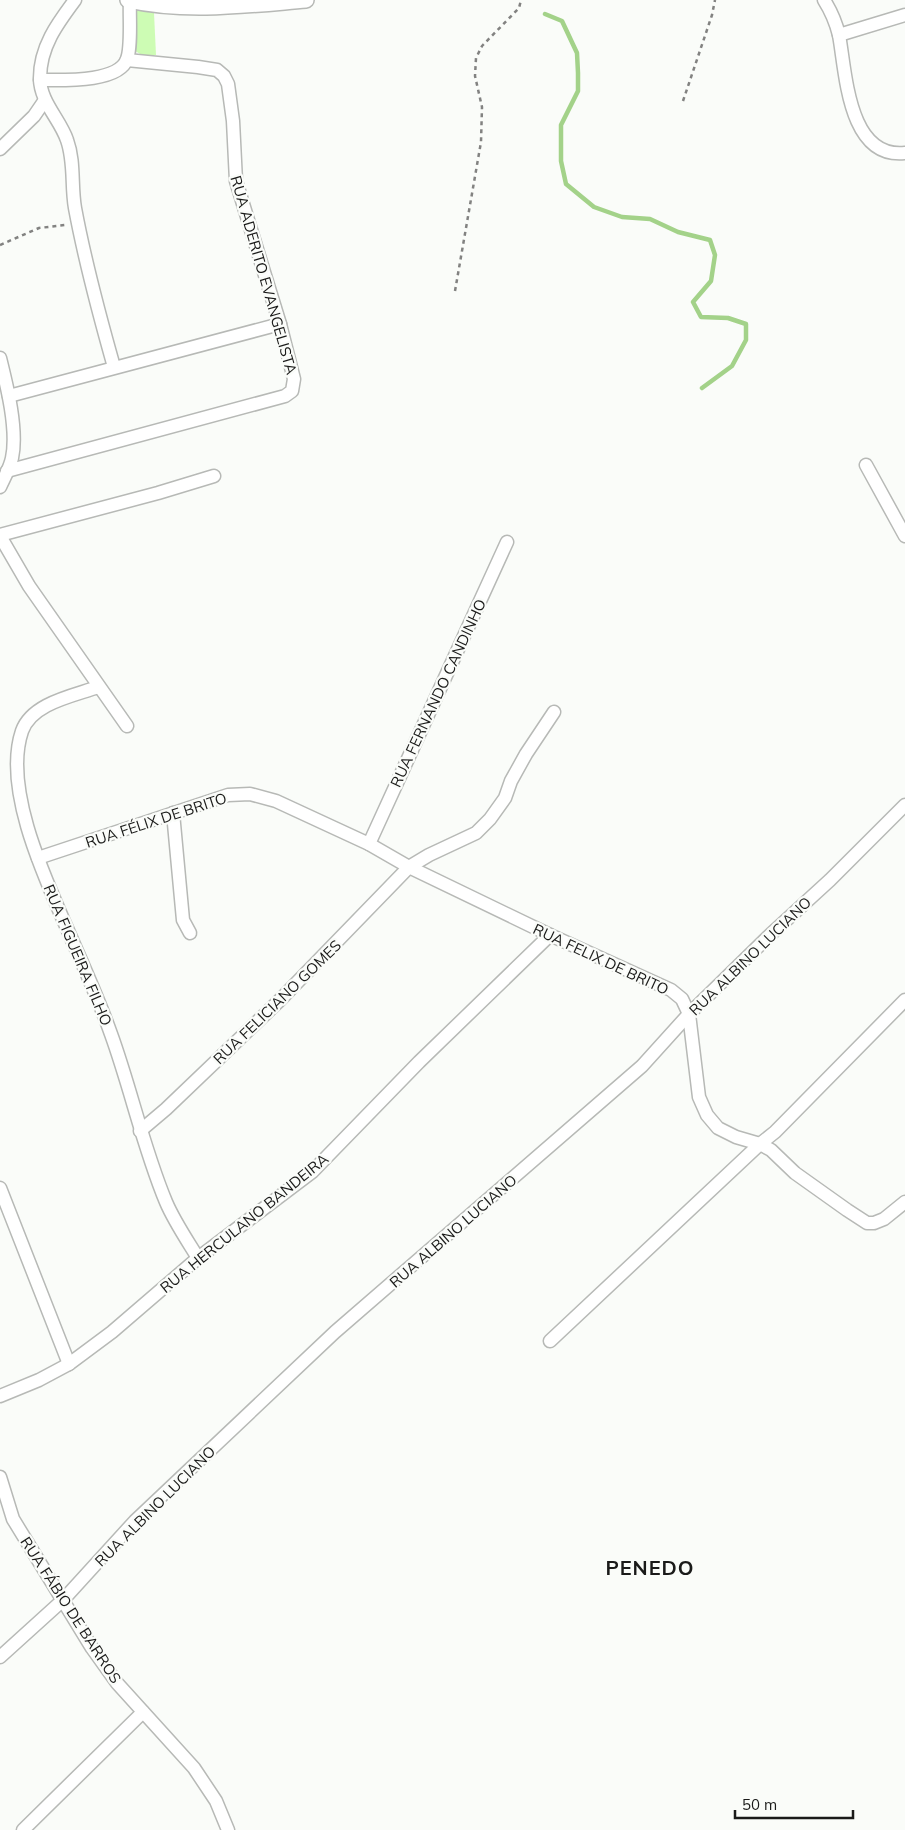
<svg xmlns="http://www.w3.org/2000/svg" width="905" height="1830" font-family="Mulish,sans-serif">
<style>
.green{fill:#cdfcb4}
.lines{fill:none;stroke-linecap:round;stroke-linejoin:round}
.stream{stroke:#a3d289;stroke-width:4.5}
.minor-casing{stroke:#b7b9b6;stroke-width:15}
.tertiary-casing{stroke:#b7b9b6;stroke-width:18}
.path{stroke:#828281;stroke-width:2.5;stroke-dasharray:4 4;stroke-linecap:butt}
.minor{stroke:#fff;stroke-width:12}
.tertiary{stroke:#fff;stroke-width:15}
.labels{text-anchor:middle;dominant-baseline:central;stroke-width:4.5;stroke-linejoin:round;paint-order:stroke}
.street-label{font-size:15px;fill:#1a1a19;stroke:#fafcf9}
.district-label{font-size:20px;font-weight:bold;letter-spacing:1px;fill:#1a1a19;stroke:#fafcf9}
</style>
<rect width="100%" height="100%" fill="#fafcf9"/>
<polygon class="green" points="135,10 154,13 156,55 142,55 135,51"/>
<g class="lines">
<polyline class="stream" points="545,14 562,21 577,53 578,73 578,91 561,125 561,161 566,184 594,207 622,217 650,219 678,232 710,240 715,255 711,281 693,302 701,317 728,318 746,324 746,340 732,366 702,388"/>
<g class="minor-casing">
<g id="minor">
<path d="M75,0C57,24 40,47 40,78C40,102 60,119 67,140C75,162 71,186 75,208C85,262 99,314 114,367"/>
<path d="M824,0C831,11 836,23 839,35C846,73 848,159 905,153"/>
<polyline points="839,35 905,15"/>
<path d="M40,80C61,80 119,83 127,59C132,46 129,16 130,0"/>
<polyline points="0,149 34,116 45,100"/>
<path d="M0,358C7,386 18,430 12,458C10,468 4,478 0,487"/>
<polyline points="9,396 280,324"/>
<polyline points="866,465 905,536"/>
<polyline points="7,471 285,396 292,391 294,379 280,324 236,181 233,121 228,84 224,76 217,70 198,67 127,60"/>
<polyline points="0,535 158,493 214,476"/>
<polyline points="0,536 29,586 127,726"/>
<path d="M98,687C73,696 32,703 22,731C3,787 43,874 66,926C81,961 98,997 111,1034C131,1089 143,1147 166,1202C174,1221 187,1240 198,1258"/>
<polyline points="173,813 183,920 190,933"/>
<polyline points="369,844 507,542"/>
<polyline points="38,858 228,795 250,794 276,801 369,844 409,867 550,935 671,990 682,999 689,1014 699,1097 707,1115 718,1128 736,1137 760,1144 771,1150 795,1173 847,1210 867,1223 874,1223 884,1219 905,1202"/>
<polyline points="140,1131 166,1109 280,1000 409,867 429,855 476,833 490,819 505,798 511,781 526,754 554,712"/>
<polyline points="0,1188 69,1364"/>
<polyline points="550,1341 760,1144 775,1132 905,1000"/>
<polyline points="0,1396 39,1380 69,1364 112,1332 198,1258 312,1172 419,1062 550,935"/>
<polyline points="0,1477 13,1519 92,1648 117,1683 194,1768 216,1801 228,1830"/>
<polyline points="0,1657 63,1600 135,1521 335,1332 642,1066 689,1014 771,934 830,880 905,805"/>
<polyline points="23,1830 143,1712"/>
</g>
</g>
<g class="tertiary-casing">
<path id="tertiary" d="M128,0C187,13 247,5 306,0"/>
</g>
<g class="path">
<polyline points="683,101 712,15 715,0"/>
<polyline points="0,245 39,228 65,225"/>
<polyline points="455,291 481,142 482,107 475,76 476,58 482,46 519,8 521,0"/>
</g>
<use href="#minor" class="minor"/>
<use href="#tertiary" class="tertiary"/>
</g>
<g class="labels">
<g class="street-label">
<text transform="translate(264 275) rotate(74)">RUA ADERITO EVANGELISTA</text>
<text transform="translate(438 693) rotate(-65)">RUA FERNANDO CANDINHO</text>
<text transform="translate(156 820) rotate(-18)">RUA FÉLIX DE BRITO</text>
<text transform="translate(78 955) rotate(67)">RUA FIGUEIRA FILHO</text>
<text transform="translate(750 956) rotate(-44)">RUA ALBINO LUCIANO</text>
<text transform="translate(601 959) rotate(25)">RUA FELIX DE BRITO</text>
<text transform="translate(277 1002) rotate(-44)">RUA FELICIANO GOMES</text>
<text transform="translate(244 1223) rotate(-39)">RUA HERCULANO BANDEIRA</text>
<text transform="translate(453 1231) rotate(-41)">RUA ALBINO LUCIANO</text>
<text transform="translate(155 1506) rotate(-45)">RUA ALBINO LUCIANO</text>
<text transform="translate(71 1610) rotate(57)">RUA FÁBIO DE BARROS</text>
</g>
<g class="district-label">
<text x="650" y="1567">PENEDO</text>
</g>
</g>
<path d="M735 1810v8h118v-8" fill="none" stroke="#1a1a19" stroke-width="2.5"/>
<text x="742" y="1810" font-size="15" fill="#1a1a19" stroke="#fafcf9" stroke-width="4" paint-order="stroke">50 m</text>
</svg>
